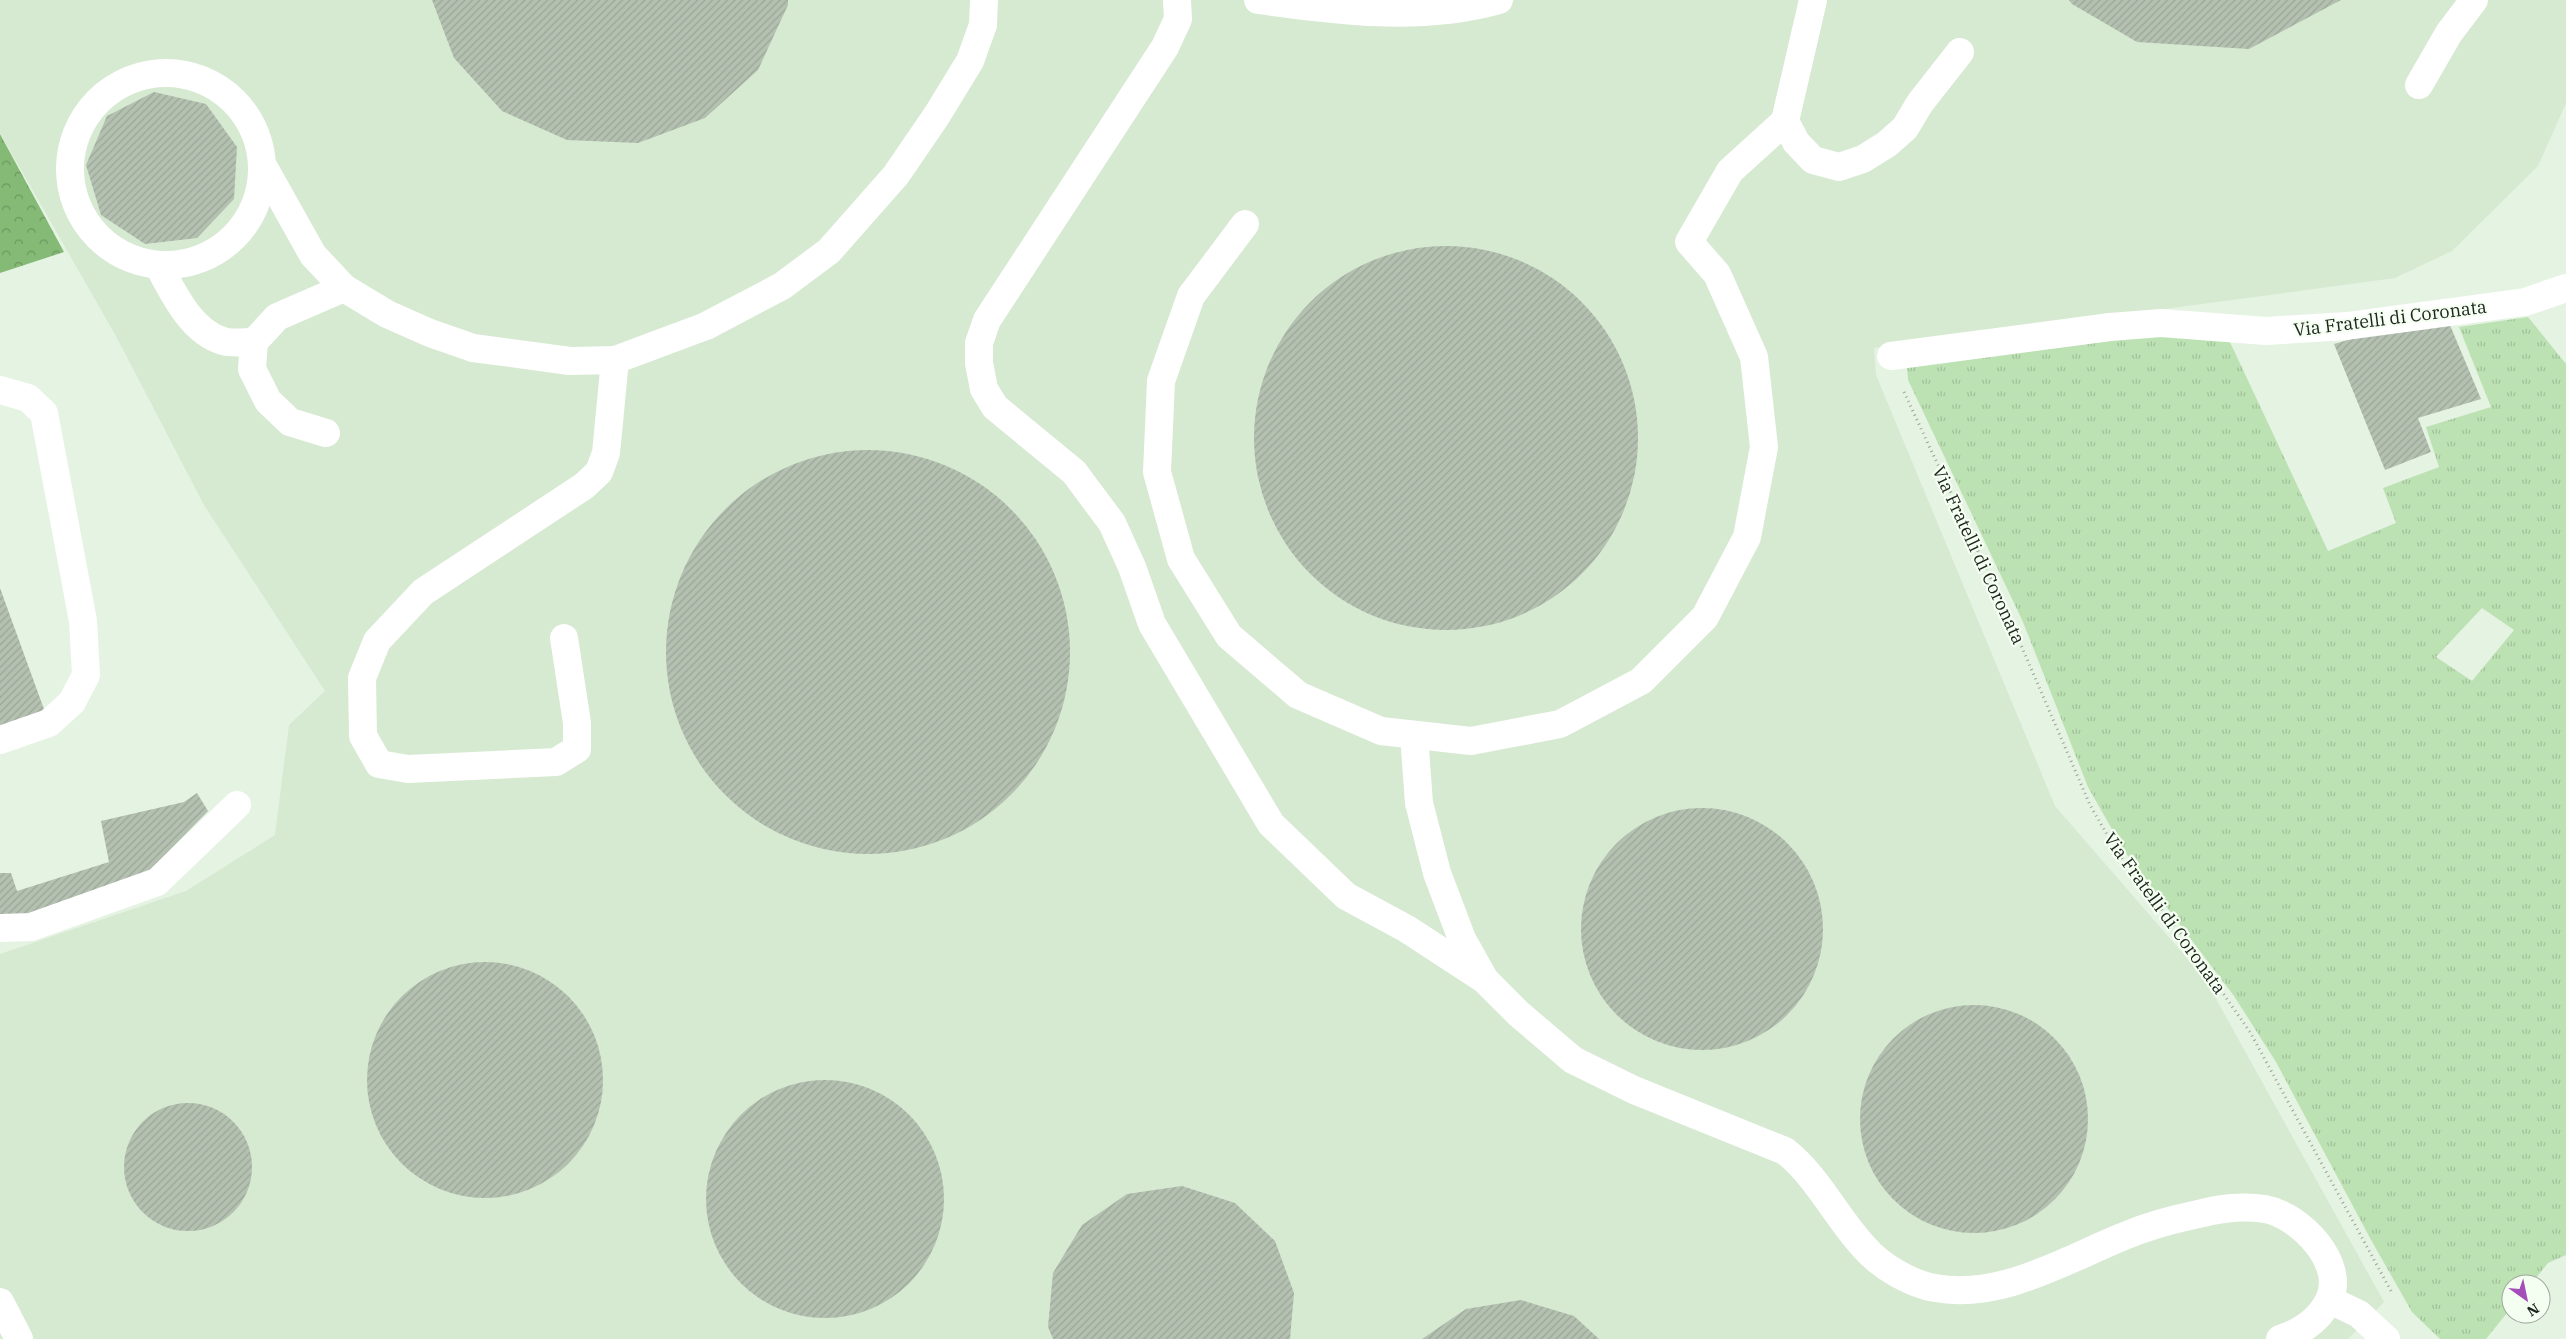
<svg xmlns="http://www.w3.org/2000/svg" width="2566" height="1339" font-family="'IBM Plex Serif',serif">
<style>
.built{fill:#d6e9d1}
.grass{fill:url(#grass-tufts);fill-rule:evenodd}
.forest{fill:url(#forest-crowns)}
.building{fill:url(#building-hatch)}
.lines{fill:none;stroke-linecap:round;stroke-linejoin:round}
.path{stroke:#9aa497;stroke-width:3;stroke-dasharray:1 4;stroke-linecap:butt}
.minor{stroke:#fff;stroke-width:28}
.labels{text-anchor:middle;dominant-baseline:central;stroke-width:4.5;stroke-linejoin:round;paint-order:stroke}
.street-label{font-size:18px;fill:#1d221c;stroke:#f4fff1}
</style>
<defs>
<pattern id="grass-tufts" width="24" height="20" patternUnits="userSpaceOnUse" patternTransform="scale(1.25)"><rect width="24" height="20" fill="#bce1b3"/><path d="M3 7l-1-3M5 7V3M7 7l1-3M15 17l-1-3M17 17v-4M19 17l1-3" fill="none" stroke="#a1c199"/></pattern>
<pattern id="forest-crowns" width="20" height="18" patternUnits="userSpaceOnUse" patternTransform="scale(1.25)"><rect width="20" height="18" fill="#84ba76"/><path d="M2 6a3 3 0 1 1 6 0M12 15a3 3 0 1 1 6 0" fill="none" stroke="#6b9760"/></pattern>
<pattern id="building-hatch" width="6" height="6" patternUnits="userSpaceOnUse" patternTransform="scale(1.25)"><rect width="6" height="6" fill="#b4c1b1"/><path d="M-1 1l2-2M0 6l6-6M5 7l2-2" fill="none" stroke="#9aa698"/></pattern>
</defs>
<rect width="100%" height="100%" fill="#e5f3e2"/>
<polygon class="built" points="0,0 2566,0 2566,103 2538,166 2452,251 2395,278 1874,348 1876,375 2055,806 2205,979 2384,1302 2348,1339 0,1339 0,954 186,891 275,835 289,725 325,691 204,505 117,338 0,133"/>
<path class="grass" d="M2528,317L2566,364V1255L2548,1263L2531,1284H2511V1308L2486,1339H2440L2412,1312L2370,1238L2276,1062L2234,996L2125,852L2088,787L2023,622L1908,380L1907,366L2156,334L2229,340L2328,551L2396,523L2383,488L2439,467L2426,427L2491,407L2459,327ZM2482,608L2514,630L2472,681L2436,657Z"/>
<polygon class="forest" points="0,134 64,252 0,273"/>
<g class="building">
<polygon points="432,0 788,0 788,5 758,70 705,118 638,143 567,140 502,111 454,58"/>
<polygon points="2069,0 2341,0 2249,49 2137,42 2072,4"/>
<polygon points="154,92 206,104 237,147 234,199 197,238 145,244 101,215 86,165 107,116"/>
<circle cx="1446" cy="438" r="192"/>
<polygon points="2447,318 2481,399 2418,418 2431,452 2385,470 2334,344 2409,322"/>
<circle cx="868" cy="652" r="202"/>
<polygon points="0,588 45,712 0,728"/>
<polygon points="197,793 208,811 148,872 28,914 0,916 0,873 11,873 17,891 109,862 101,821 184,802"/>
<circle cx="1702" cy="929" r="121"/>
<circle cx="485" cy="1080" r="118"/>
<circle cx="1974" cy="1119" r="114"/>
<circle cx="825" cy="1199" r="119"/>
<circle cx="188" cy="1167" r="64"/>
<polygon points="1182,1186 1235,1203 1275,1241 1294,1293 1290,1339 1053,1339 1048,1327 1053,1273 1082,1225 1127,1194"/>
<polygon points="1521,1300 1574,1316 1599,1339 1422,1339 1466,1309"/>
</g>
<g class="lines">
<polyline class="path" points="1904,392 2011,622 2090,805 2117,852 2188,943 2250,1032 2391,1291"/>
<g class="minor">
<polyline points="1177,0 1178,19 1165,47 987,320 979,343 979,363 984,389 995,407 1074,472 1112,523 1132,567 1152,624 1271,824 1346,896 1407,929 1482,978"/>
<path d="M1258,0C1337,11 1421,22 1499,0"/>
<circle cx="166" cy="169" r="96"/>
<polyline points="2419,85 2449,33 2474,0"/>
<polyline points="1785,121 1796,142 1813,160 1839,167 1863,159 1887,144 1905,128 1920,103 1960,52"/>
<polyline points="262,164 313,255 344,288 387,314 430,333 473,348 570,361 615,360 706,326 782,286 829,251 896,175 937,115 970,61 983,25 984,0"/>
<polyline points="1245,224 1191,296 1161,381 1157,472 1181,559 1229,636 1298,695 1381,731 1471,741 1560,724 1641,681 1705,617 1747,537 1764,447 1754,357 1717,274 1689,242 1730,171 1785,121 1813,0"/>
<path d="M158,265C173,292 190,331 223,341C232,344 245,342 254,342"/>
<polyline points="1891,356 2110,327 2161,323 2266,331 2347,326 2525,302 2566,288"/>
<polyline points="0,390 28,398 44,413 83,621 86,675 72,702 49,723 0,740"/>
<polyline points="326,433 290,422 268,401 252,369 254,342 277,317 344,288"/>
<polyline points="564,638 577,723 577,749 556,762 408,769 379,764 363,736 362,678 377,641 423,592 584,486 599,472 606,453 615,360"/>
<path d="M1414,735L1419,803L1437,873L1462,939L1485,980L1519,1014L1573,1060L1634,1090L1785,1151C1819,1178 1835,1216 1864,1247C1880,1266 1911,1284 1935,1288C2000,1300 2063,1261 2122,1237C2145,1227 2170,1220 2194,1215C2218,1209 2241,1205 2265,1209C2299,1215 2347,1263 2329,1300C2319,1321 2301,1332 2280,1339"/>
<polyline points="0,928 31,927 157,882 237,805"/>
<polyline points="2330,1300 2359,1314 2386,1339"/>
<polyline points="0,1302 19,1339"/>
</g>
</g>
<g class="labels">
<g class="street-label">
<text transform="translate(2390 318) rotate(-7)">Via Fratelli di Coronata</text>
<text transform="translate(1979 555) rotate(65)">Via Fratelli di Coronata</text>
<text transform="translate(2165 913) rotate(54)">Via Fratelli di Coronata</text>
</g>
</g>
<g transform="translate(2526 1299) rotate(147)"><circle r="24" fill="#f4fff1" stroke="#9ea79c"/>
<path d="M0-4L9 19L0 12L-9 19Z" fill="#a54eba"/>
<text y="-8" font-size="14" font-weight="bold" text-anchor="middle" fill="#1d221c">N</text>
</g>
</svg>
